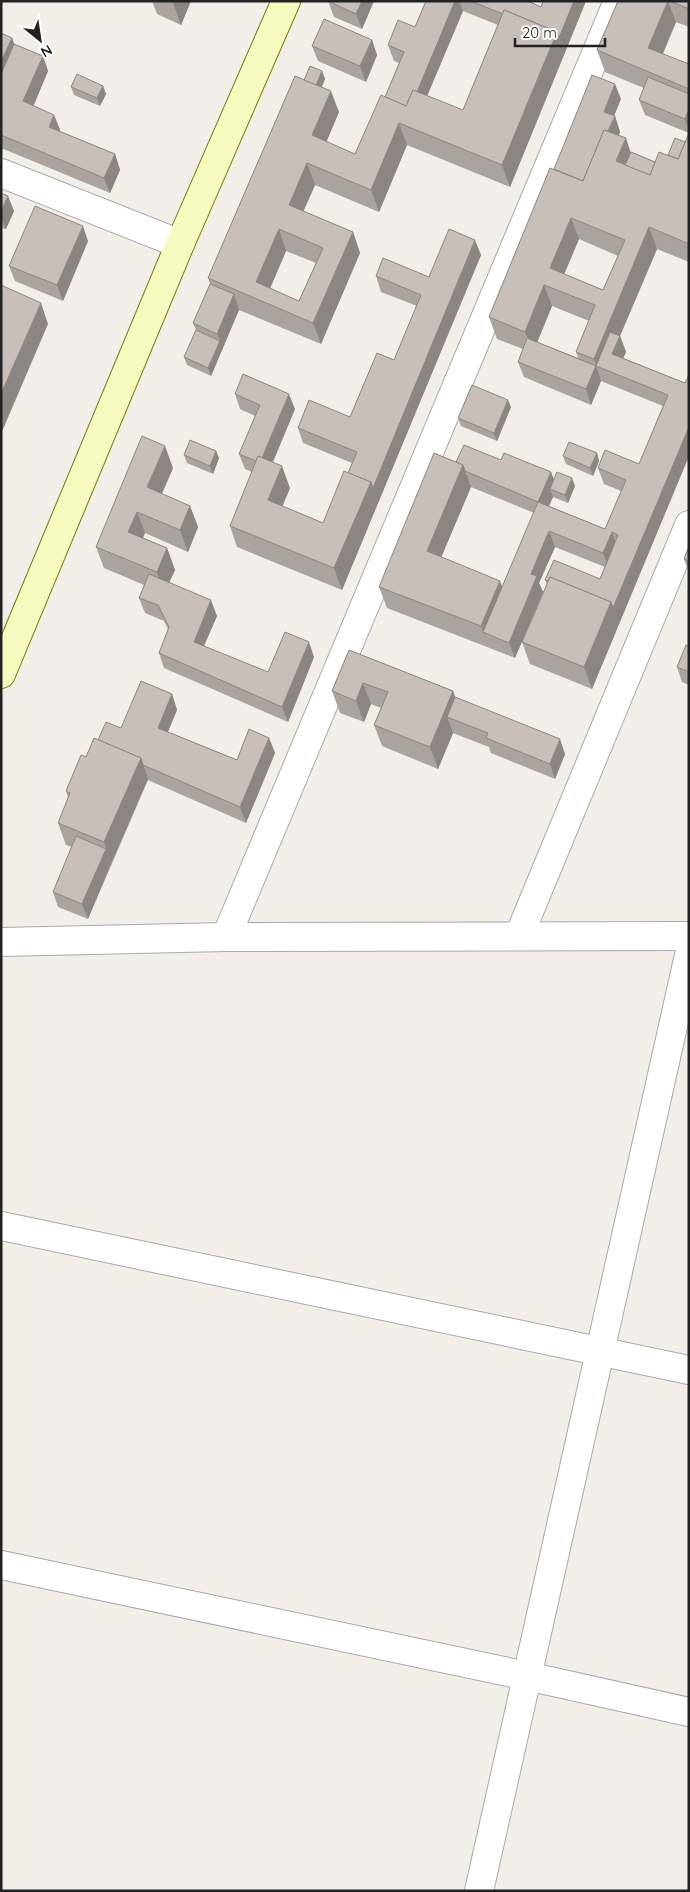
<svg xmlns="http://www.w3.org/2000/svg" width="690" height="1892" font-family="Quicksand,sans-serif">
<style>
.lines{fill:none;stroke-linecap:round;stroke-linejoin:round}
.street-casing{stroke:#a9a9a9;stroke-width:30}
.secondary-casing{stroke:#707d05;stroke-width:30}
.street{stroke:#fff;stroke-width:28}
.secondary{stroke:#f7fabf;stroke-width:28}
.wall{fill:#aba49e;fill-rule:evenodd}
.shaded-wall{fill:#8b8681}
.building{fill:#c7bfb8;stroke:#8b8681;fill-rule:evenodd}
</style>
<rect width="100%" height="100%" fill="#f2efe9"/>
<g class="lines">
<g class="street-casing">
<g id="street">
<polyline points="1,173 180,244"/>
<polyline points="519,936 689,525"/>
<polyline points="226,937 618,1"/>
<polyline points="1,942 226,937 689,936"/>
<polyline points="1,1226 689,1370"/>
<polyline points="1,1565 527,1676 689,1712"/>
<polyline points="479,1891 689,955"/>
</g>
</g>
<g class="secondary-casing">
<polyline id="secondary" points="1,674 180,244 286,1"/>
</g>
<use href="#street" class="street"/>
<use href="#secondary" class="secondary"/>
</g>
<g class="wall">
<polygon points="152,1 191,1 181,25 157,14"/>
<polygon points="328,1 374,1 362,29 334,17"/>
<path d="M426,1H528L541,7L543,1H586L510,187L407,145L379,212L315,185L303,211L353,232L360,253L321,344L239,310L211,376L187,365L184,357L196,330L193,323L210,284L208,278L304,80L322,71L325,79L322,87L339,112L326,142L355,154L385,97L399,63L394,61L388,45L415,27ZM463,11L498,25L463,110L427,96ZM286,251L316,263L299,301L270,289Z"/>
<path d="M618,1H689V27L676,22L663,54L689,64V262L657,249L620,336L626,352L623,358L685,383L689,375V456L592,689L530,664L522,642L547,584L545,580L600,579L605,567L555,547L539,583L543,592L515,658L387,608L379,587L456,462L501,460L575,486L568,503L553,497L549,506L605,529L621,491L604,484L598,468L639,464L663,406L601,381L591,405L524,377L518,362L523,349L497,339L489,317L554,169L621,99L614,116H615L620,132L619,135L631,152L655,162L668,155L685,142L689,133L645,115L639,100L644,88L605,72L597,50ZM579,239L618,256L603,290L564,274ZM552,306L589,321L576,352L578,358L537,342ZM471,487L534,513L502,588L441,557Z"/>
<polygon points="1,33 12,38 14,44 43,56 48,71 33,106 54,115 60,130 59,131 115,154 120,170 110,193 1,148"/>
<polygon points="372,40 377,55 366,82 318,61 312,46"/>
<polygon points="103,86 106,94 100,106 74,95 71,87"/>
<polygon points="1,193 14,211 6,229 1,228"/>
<polygon points="88,241 63,301 15,281 9,266"/>
<polygon points="481,255 342,590 237,547 230,526 252,472 245,469 239,454 255,416 240,409 235,394 295,409 273,462 290,488 282,506 323,523 348,473 352,463 303,443 298,428 350,417 394,360 417,306 381,292 376,276 429,277"/>
<polygon points="511,407 497,441 461,426 458,418"/>
<polygon points="216,451 219,458 213,474 187,463 184,455"/>
<polygon points="597,453 599,461 593,476 566,464 563,456"/>
<polygon points="173,468 162,494 190,506 198,527 188,552 145,533 143,538 167,548 175,570 169,583 217,616 204,646 268,672 314,657 288,722 164,668 159,653 168,629 164,621 145,613 139,598 144,585 104,568 96,547"/>
<polygon points="689,546 689,573 684,559"/>
<polygon points="689,646 689,685 682,682 677,667"/>
<polygon points="349,650 453,691 455,697 565,754 555,779 491,753 489,747 453,733 438,769 382,746 374,725 381,708 371,704 364,722 340,713 332,691"/>
<polygon points="172,694 177,710 168,732 237,760 269,738 275,753 246,823 148,780 88,919 58,907 53,892 72,847 66,845 58,823 68,798 66,791 86,757 98,740 121,728"/>
</g>
<g class="shaded-wall">
<polygon points="174,1 191,1 181,25 173,3"/>
<polygon points="362,1 374,1 362,29 356,14"/>
<polygon points="455,1 459,1 463,11 414,127 408,112"/>
<polygon points="574,1 586,1 510,187 502,165 557,32"/>
<polygon points="668,1 676,22 656,69 648,48"/>
<polygon points="12,38 20,59 1,102 1,62"/>
<polygon points="372,40 377,55 366,82 360,66"/>
<polygon points="43,56 48,71 29,117 23,101"/>
<polygon points="322,71 325,79 315,102 312,94"/>
<polygon points="615,84 621,99 609,127 604,112"/>
<polygon points="103,86 106,94 100,106 97,98"/>
<polygon points="331,91 339,112 320,157 312,135"/>
<polygon points="689,109 689,130 685,119"/>
<polygon points="54,115 60,130 54,142 49,127"/>
<polygon points="615,116 620,132 591,203 585,188"/>
<polygon points="399,123 407,145 379,212 371,190"/>
<polygon points="626,138 633,160 626,177 616,161"/>
<polygon points="115,154 120,170 110,193 104,178"/>
<polygon points="307,163 315,185 297,226 289,205"/>
<polygon points="8,196 14,211 6,229 1,217 1,212"/>
<polygon points="571,218 579,239 558,289 550,268"/>
<polygon points="83,226 88,241 63,301 57,285"/>
<polygon points="649,227 657,249 614,350 620,336 626,352 618,369 596,366 594,359"/>
<polygon points="279,229 286,251 264,302 256,282"/>
<polygon points="353,232 360,253 321,344 313,323"/>
<polygon points="475,240 481,255 342,590 334,568 371,482"/>
<polygon points="544,285 552,306 533,353 525,332"/>
<polygon points="234,294 239,310 211,376 208,368 220,341 217,334"/>
<polygon points="41,303 48,324 1,434 1,394"/>
<polygon points="596,366 601,381 591,405 586,389"/>
<polygon points="289,394 295,409 266,478 261,462"/>
<polygon points="508,400 511,407 497,441 494,433"/>
<polygon points="689,427 689,456 592,689 584,667 611,602"/>
<polygon points="165,446 173,468 155,509 147,487"/>
<polygon points="216,451 219,458 213,474 210,466"/>
<polygon points="597,453 599,461 593,476 590,468"/>
<polygon points="463,465 471,487 435,572 427,551"/>
<polygon points="282,466 290,488 276,522 268,500"/>
<polygon points="551,472 557,487 550,489 553,497 544,517 538,502"/>
<polygon points="572,478 575,486 568,503 565,495"/>
<polygon points="190,506 198,527 188,552 180,530"/>
<polygon points="137,512 145,533 136,554 128,532"/>
<polygon points="549,531 555,547 539,583 543,592 515,658 509,643 531,574"/>
<polygon points="612,532 617,547 609,569 603,553"/>
<polygon points="167,548 175,570 164,594 157,572"/>
<polygon points="500,581 508,603 483,632 489,648 481,626"/>
<polygon points="211,600 217,616 199,657 194,642"/>
<polygon points="309,642 314,657 288,722 282,707"/>
<polygon points="363,683 371,704 364,722 356,701"/>
<polygon points="453,691 461,712 447,717 453,733 438,769 430,747"/>
<polygon points="172,694 177,710 163,743 158,728"/>
<polygon points="269,738 275,753 246,823 240,807"/>
<polygon points="560,739 565,754 555,779 550,764"/>
<polygon points="141,758 148,779 111,864 104,842"/>
<polygon points="106,849 111,864 88,919 82,904"/>
</g>
<g class="building">
<polygon points="328,1 362,1 356,14"/>
<polygon points="426,1 455,1 417,92 413,90 406,106 385,97 404,52 388,45 398,20 415,27"/>
<polygon points="471,1 528,1 541,7 543,1 574,1 559,38 557,32 504,10 503,14"/>
<polygon points="618,1 668,1 648,48 689,64 689,89 597,50"/>
<polygon points="670,1 689,1 689,9"/>
<path d="M504,10L557,32L502,165L399,123L371,190L307,163L289,205L353,232L313,323L208,278L295,76L331,91L312,135L355,154L381,95L406,106L413,90L463,110ZM279,229L323,248L299,301L256,282Z"/>
<polygon points="324,19 372,40 360,66 312,46"/>
<polygon points="1,33 12,38 1,62"/>
<polygon points="14,44 43,56 23,101 54,115 49,127 115,154 104,178 1,135 1,74"/>
<polygon points="310,66 322,71 316,85 304,80"/>
<polygon points="77,74 103,86 97,98 71,87"/>
<polygon points="592,75 615,84 604,112 615,116 608,131 604,130 583,181 554,169"/>
<polygon points="648,77 689,94 689,109 685,119 639,100"/>
<path d="M604,130L626,138L616,161L650,175L659,152L678,159L689,133V198L688,201H689V244L649,227L594,359L576,352L595,305L544,285L525,332L489,317L550,168L583,181ZM571,218L625,240L603,290L550,268Z"/>
<polygon points="675,138 685,142 678,159 668,155"/>
<polygon points="631,152 655,162 650,175 625,165"/>
<polygon points="1,193 8,196 1,212"/>
<polygon points="35,206 83,226 57,285 9,266"/>
<polygon points="449,229 475,240 373,488 371,482 348,473 357,452 298,428 309,400 350,417 377,353 394,360 421,295 376,276 383,258 429,277"/>
<polygon points="210,284 234,294 217,334 193,323"/>
<polygon points="1,285 41,303 1,394"/>
<polygon points="196,330 220,341 208,368 184,357"/>
<polygon points="610,332 620,336 612,354 685,383 689,375 689,427 613,608 611,602 550,577 548,581 545,580 554,560 600,579 618,535 612,532 603,553 549,531 531,574 537,576 509,643 483,632 538,502 605,529 626,480 598,468 605,450 639,464 668,395 596,366 586,389 518,362 527,338 596,366"/>
<polygon points="243,374 289,394 262,458 258,456 256,461 239,454 260,405 235,394"/>
<polygon points="472,385 508,400 494,433 458,418"/>
<polygon points="142,436 165,446 147,487 190,506 180,530 137,512 128,532 167,548 157,572 96,547"/>
<polygon points="190,440 216,451 210,466 184,455"/>
<polygon points="569,442 597,453 590,468 563,456"/>
<polygon points="464,445 501,460 504,453 551,472 538,502 465,471 463,465 456,462"/>
<polygon points="434,453 463,465 427,551 500,581 481,626 379,587"/>
<polygon points="258,456 282,466 268,500 323,523 344,471 371,482 334,568 230,526"/>
<polygon points="557,472 572,478 565,495 550,489"/>
<polygon points="689,546 689,561 684,559"/>
<polygon points="149,574 211,600 194,642 268,672 285,632 309,642 282,707 159,653 169,627 158,605 139,598"/>
<polygon points="550,577 611,602 584,667 522,642"/>
<polygon points="686,645 689,646 689,672 677,667"/>
<polygon points="349,650 453,691 430,747 374,725 388,692 363,683 356,701 332,691"/>
<polygon points="141,681 172,694 158,728 237,760 249,729 269,738 240,807 143,765 141,758 98,740 106,722 121,728"/>
<polygon points="455,697 560,739 550,764 486,738 488,733 447,717"/>
<polygon points="94,738 141,758 104,842 58,823 70,793 66,791 81,755 86,757"/>
<polygon points="76,836 106,849 82,904 53,892"/>
</g>
<rect width="690" height="1892" fill="none" stroke="#222222" stroke-width="5"/>
<g transform="translate(40 40) rotate(150)" stroke="#ffffff" stroke-width="4" paint-order="stroke">
<path d="M0-4L9 19L0 12L-9 19Z" fill="#222222"/>
<text y="-8" font-size="14" font-weight="bold" text-anchor="middle" fill="#222222">N</text>
</g>
<path d="M515 38v8h90v-8" fill="none" stroke="#222222" stroke-width="2.5"/>
<text x="522" y="38" font-size="15" fill="#222222" stroke="#ffffff" stroke-width="4" paint-order="stroke">20 m</text>
</svg>
